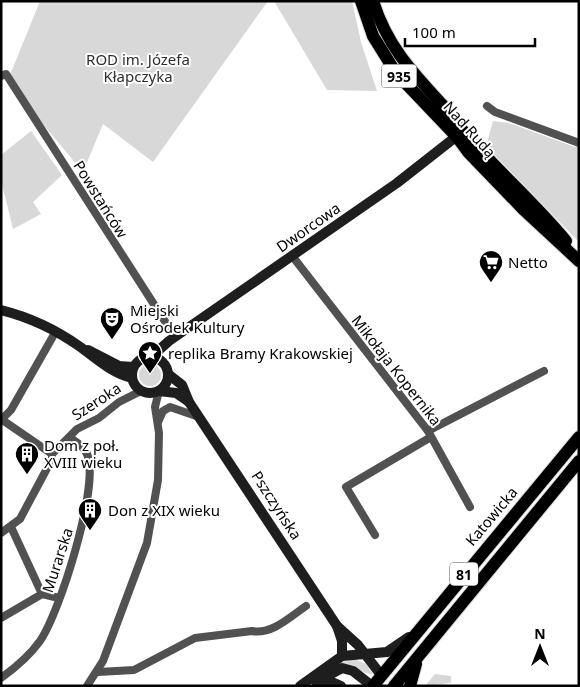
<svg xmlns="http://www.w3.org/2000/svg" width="580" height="687" font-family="'Noto Sans',sans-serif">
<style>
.green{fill:#d8d8d8}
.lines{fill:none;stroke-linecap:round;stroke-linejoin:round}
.primary-casing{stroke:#dbdbdb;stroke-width:14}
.street{stroke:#515151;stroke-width:8}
.secondary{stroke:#1e1e1e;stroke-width:10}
.primary{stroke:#000;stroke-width:12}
.labels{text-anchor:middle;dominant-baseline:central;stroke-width:4;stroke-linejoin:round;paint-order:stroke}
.shield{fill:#fff;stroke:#4c4c4c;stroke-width:1}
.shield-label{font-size:14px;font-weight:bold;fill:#000}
.park-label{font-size:15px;fill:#2f2f2f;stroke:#fff}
.street-label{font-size:15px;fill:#000;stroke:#fff}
.poi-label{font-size:15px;fill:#000;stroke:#fff;text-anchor:start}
</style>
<rect width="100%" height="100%" fill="#fff"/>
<g class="green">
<polygon points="40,1 268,1 153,162 103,124 83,172 41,122 10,75"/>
<polygon points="274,1 352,1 361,42 377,91 327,90"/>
<polygon points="493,121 509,123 575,147 579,143 579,242 486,146"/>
<polygon points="31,131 62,175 33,202 41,214 13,229 1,180 1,155"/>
<circle cx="150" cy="375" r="11"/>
<path d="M354,659L366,664L373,674C365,676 351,662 338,663Z"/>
<polygon points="435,674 451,676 451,683 425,686"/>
</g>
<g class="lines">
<g class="primary-casing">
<g id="primary">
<polyline points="361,1 373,36 396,73 457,137 468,152 523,209 579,261"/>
<path d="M373,1C388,49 415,75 448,111C454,117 458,125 464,132C496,170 534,202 566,241"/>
<polyline points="373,686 579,437"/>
<polyline points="394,686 579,461"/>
<polyline points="410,686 416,664"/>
</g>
</g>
<g class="street">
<polyline points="1,76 6,74 175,337"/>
<polyline points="487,106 495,112 579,143"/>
<polyline points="293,257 428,431 470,507"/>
<polyline points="1,419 52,454"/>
<polyline points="1,420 11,410 56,331"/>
<polyline points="158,422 163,411 170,407 199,417"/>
<polyline points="428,431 544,371"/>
<polyline points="11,527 42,594"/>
<polyline points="1,533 20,519 52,459 52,454 77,429 99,418 119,402 141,391"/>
<polyline points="375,535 346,487 431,437"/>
<polyline points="1,618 42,594 59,598"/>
<path d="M98,672L134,670L195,638L252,631C272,635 291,616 306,606"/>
<path d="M1,678C15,668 30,655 40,641C60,612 98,490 88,457C86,448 78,443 70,438"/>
<polyline points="87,686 103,661 147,543 158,480 159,433 155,407 159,391"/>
</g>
<g class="secondary">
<path d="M1,310C29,317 55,329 79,346C97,359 110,372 132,378"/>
<polyline points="88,350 119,366 133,367"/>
<circle cx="150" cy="375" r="18"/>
<polyline points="151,357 169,341 397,183 462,132"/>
<polyline points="168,374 182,385 189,402 337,626 342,641 342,656"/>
<polyline points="159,391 176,393 189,402"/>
<polyline points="337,626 358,645 381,675"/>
<polyline points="318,681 332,682 341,686"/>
<polyline points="316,682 342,668 353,671 372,686"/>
<polyline points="300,686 342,656 387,652 409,637"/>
</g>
<use href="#primary" class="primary"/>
</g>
<defs>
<g id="supermarket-pin" transform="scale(1.25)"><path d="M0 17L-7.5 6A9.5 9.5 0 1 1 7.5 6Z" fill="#000" stroke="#fff"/><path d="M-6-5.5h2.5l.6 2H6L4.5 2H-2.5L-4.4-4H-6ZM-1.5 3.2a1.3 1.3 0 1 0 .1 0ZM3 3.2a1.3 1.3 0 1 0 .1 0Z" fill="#fff"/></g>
<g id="theatre-pin" transform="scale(1.25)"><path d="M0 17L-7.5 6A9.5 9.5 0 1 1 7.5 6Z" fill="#000" stroke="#fff"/><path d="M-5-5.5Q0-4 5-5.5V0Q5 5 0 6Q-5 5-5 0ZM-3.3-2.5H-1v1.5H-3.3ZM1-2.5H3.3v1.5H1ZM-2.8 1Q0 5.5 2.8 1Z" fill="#fff"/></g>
<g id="sight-pin" transform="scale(1.25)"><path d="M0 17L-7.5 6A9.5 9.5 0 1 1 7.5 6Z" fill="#000" stroke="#fff"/><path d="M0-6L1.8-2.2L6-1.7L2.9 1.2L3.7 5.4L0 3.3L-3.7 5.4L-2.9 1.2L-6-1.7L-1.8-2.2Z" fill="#fff"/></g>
<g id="building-pin" transform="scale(1.25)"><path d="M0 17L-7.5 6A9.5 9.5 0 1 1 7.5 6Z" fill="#000" stroke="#fff"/><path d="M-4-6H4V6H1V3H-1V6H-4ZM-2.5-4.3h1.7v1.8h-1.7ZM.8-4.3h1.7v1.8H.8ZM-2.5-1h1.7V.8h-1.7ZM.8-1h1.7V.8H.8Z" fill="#fff"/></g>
</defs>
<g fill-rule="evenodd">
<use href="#supermarket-pin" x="491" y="262"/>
<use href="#theatre-pin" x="112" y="319"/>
<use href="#sight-pin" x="150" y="353"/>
<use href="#building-pin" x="27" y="454"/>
<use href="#building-pin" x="90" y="510"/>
</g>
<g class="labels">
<g class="shield">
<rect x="381.5" y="64.5" width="35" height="23" rx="4"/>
<rect x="450" y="562.5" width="28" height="23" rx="4"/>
</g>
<g class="shield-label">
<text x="399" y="76">935</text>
<text x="464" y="574">81</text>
</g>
<g class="park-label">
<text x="138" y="59">ROD im. Józefa<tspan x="138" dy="17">Kłapczyka</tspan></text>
</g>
<g class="street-label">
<text transform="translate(470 129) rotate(48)">Nad Rudą</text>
<text transform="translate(101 199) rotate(58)">Powstańców</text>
<text transform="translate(308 227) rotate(-35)">Dworcowa</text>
<text transform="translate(397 370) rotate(52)">Mikołaja Kopernika</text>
<text transform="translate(96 401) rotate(-33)">Szeroka</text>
<text transform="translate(277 505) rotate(57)">Pszczyńska</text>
<text transform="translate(491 516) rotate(-50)">Katowicka</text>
<text transform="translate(57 560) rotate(-72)">Murarska</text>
</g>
<g class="poi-label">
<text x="508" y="262">Netto</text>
<text x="130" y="310">Miejski<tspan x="130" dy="17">Ośrodek Kultury</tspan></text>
<text x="168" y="353">replika Bramy Krakowskiej</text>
<text x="44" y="445">Dom z poł.<tspan x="44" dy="17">XVIII wieku</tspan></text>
<text x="108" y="510">Don z XIX wieku</text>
</g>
</g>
<rect width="580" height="687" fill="none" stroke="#000000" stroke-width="5"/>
<g transform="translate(540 647)" stroke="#ffffff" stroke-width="4" paint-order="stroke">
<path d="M0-4L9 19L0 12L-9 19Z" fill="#000000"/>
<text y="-8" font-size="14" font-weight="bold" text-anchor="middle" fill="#000000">N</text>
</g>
<path d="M405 38v8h130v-8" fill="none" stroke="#000000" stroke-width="2.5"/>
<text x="412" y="38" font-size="15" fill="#000000" stroke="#ffffff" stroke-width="4" paint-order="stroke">100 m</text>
</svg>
